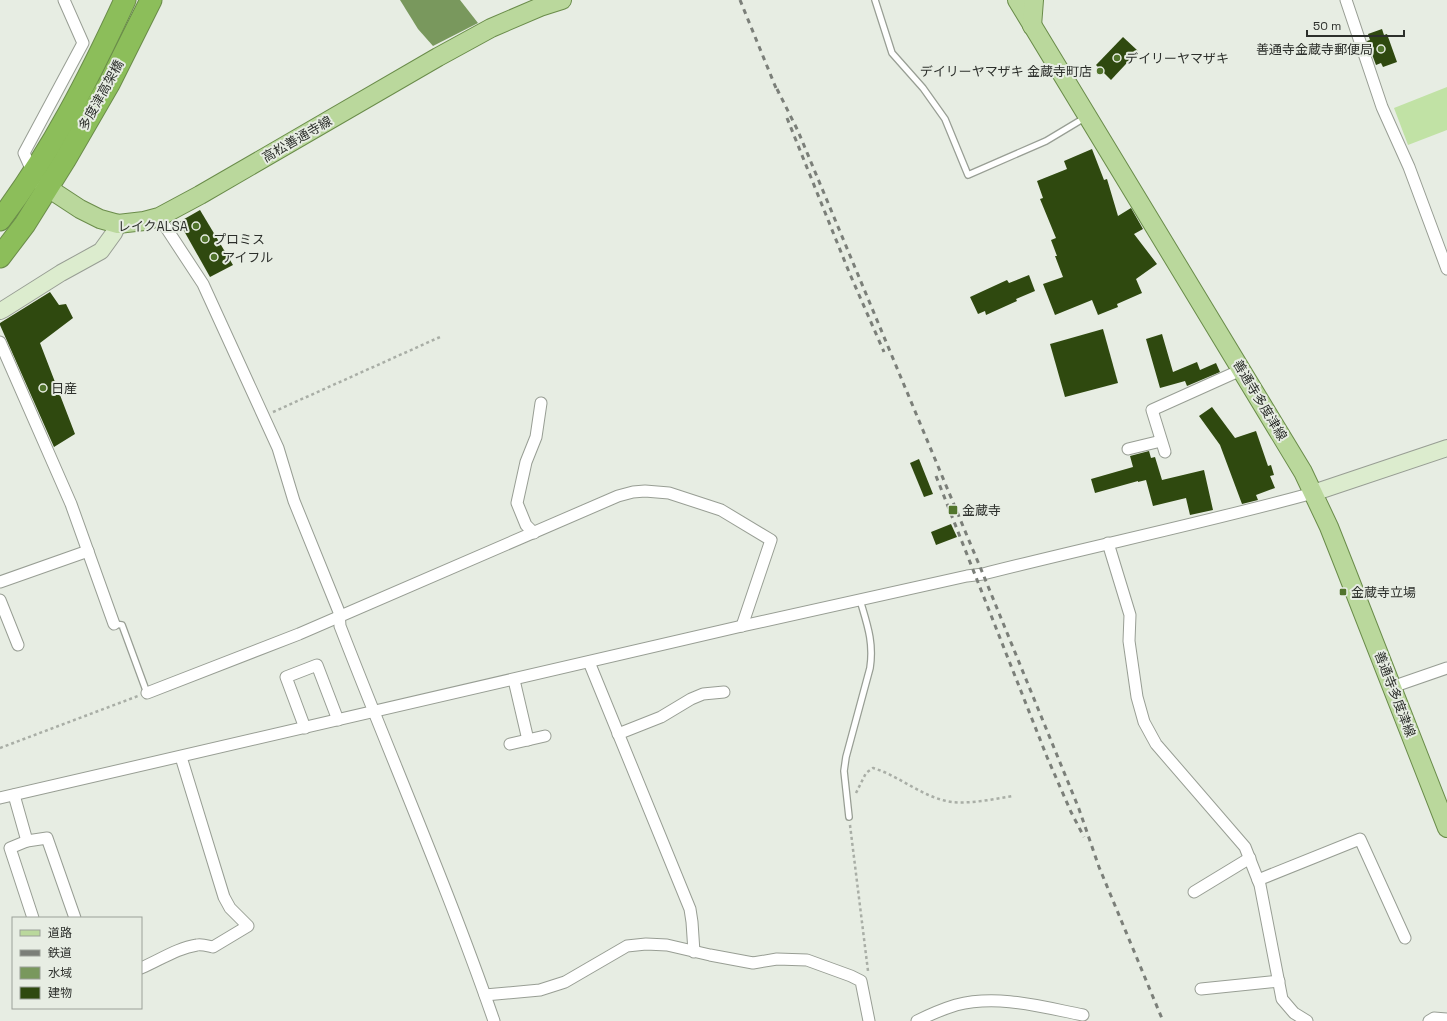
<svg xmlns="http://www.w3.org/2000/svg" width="1447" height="1021" font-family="'Space Grotesk','Noto Sans JP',sans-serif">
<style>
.green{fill:#c1e2a5}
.water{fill:#79985d}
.building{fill:#2f490f}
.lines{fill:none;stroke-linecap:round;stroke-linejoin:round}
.lane-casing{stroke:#989e94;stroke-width:8}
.street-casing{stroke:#989e94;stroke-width:13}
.secondary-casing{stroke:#989e94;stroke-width:18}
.primary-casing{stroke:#6a8c4a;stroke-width:20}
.highway-casing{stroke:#6a8c4a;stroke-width:23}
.path{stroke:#a9aea6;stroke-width:2.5;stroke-dasharray:3 3;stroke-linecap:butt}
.lane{stroke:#fff;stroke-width:5.5}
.street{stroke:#fff;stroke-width:11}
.secondary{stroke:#dcecce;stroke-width:16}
.primary{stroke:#bad89c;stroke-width:18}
.highway{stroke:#8cbe5a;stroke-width:21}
.rail{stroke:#7b7f79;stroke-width:3;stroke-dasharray:5 5;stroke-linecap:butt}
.poi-dot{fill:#51742c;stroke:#e7ede3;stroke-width:1.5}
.labels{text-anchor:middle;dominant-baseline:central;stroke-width:4;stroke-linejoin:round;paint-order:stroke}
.poi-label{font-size:13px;fill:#2c2f2b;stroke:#e7ede3;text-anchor:start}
.street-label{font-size:13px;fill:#2c2f2b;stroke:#e7ede3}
</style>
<rect width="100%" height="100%" fill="#e7ede3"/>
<polygon class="green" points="1447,87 1447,130 1408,145 1394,108"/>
<polygon class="water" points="400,0 460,0 478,23 433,46 418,29"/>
<g class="building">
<polygon points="1382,29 1384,35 1387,34 1397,62 1383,67 1381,63 1376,65 1367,41 1370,40 1368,34"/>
<polygon points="1123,37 1138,51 1111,80 1096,65"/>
<polygon points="1092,149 1104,180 1107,179 1118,216 1131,208 1143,229 1134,234 1157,264 1136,279 1142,293 1117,304 1118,307 1098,315 1092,300 1055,315 1043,284 1063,277 1055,256 1057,256 1051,240 1056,238 1040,199 1043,198 1037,181 1067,169 1064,161"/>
<polygon points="200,210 233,265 210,277 179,222"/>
<polygon points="1029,275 1035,291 1016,299 1017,301 986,315 985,311 978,314 970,297 1007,280 1009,283"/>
<polygon points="50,292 59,305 66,304 73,318 40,343 75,434 54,447 0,325 0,323"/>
<polygon points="1103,329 1118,383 1065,397 1050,344"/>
<polygon points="1162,334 1173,372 1197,362 1200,370 1216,363 1220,372 1187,386 1185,381 1160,388 1146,339"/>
<polygon points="1212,407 1235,438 1256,431 1268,466 1271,465 1274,475 1270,476 1275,488 1256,495 1258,500 1242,504 1220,445 1199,416"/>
<polygon points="1149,451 1151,458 1155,457 1162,480 1204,470 1213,510 1190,515 1186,498 1153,506 1146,480 1138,482 1138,481 1095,493 1091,479 1133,467 1130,456"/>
<polygon points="919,459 933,494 924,497 910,463"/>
<polygon points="951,524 957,537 936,545 931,532"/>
</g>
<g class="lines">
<g class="lane-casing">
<g id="lane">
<polyline points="875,0 892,53 923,88 945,119 968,175 1046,141 1086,117"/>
<polyline points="114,624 122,625 147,693"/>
<path d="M849,817L844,771L846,757L870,668C874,642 867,624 860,600"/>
</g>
</g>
<g class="street-casing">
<g id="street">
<polyline points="1346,0 1382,107 1409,167 1447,269"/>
<polyline points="33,173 24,153 83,43 64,0"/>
<path d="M159,217L203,284L278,448L294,501L339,612L340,626C391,758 448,888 494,1021"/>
<polyline points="0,342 71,504 114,624"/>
<polyline points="1128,449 1161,441"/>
<polyline points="1165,452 1152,410 1241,370"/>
<polyline points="534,533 526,525 517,503 526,462 536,437 541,403"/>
<polyline points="1108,543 1130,615 1129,641 1137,697 1144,722 1156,744 1245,847 1260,885 1282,999 1294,1013 1307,1021"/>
<polyline points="0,582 88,551"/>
<polyline points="0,600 18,645"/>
<polyline points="589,662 690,909 692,922 694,952"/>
<polyline points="514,680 528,740"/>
<polyline points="1392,687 1447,668"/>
<polyline points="147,693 299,634 618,496 633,492 645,491 669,493 721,510 771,540 742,626"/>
<polyline points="305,728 286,677 317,665 338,720"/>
<polyline points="618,734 661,717 691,699 703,694 724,692"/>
<polyline points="510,744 545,736"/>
<polyline points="14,795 27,841"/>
<path d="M0,798L742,626L967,576L983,574C1093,546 1204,523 1313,493"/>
<polyline points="1258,880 1360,839 1405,938"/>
<polyline points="1194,892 1250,858"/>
<polyline points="33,918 10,848 27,841 47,838 75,918"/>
<path d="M141,968C160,960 177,948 197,945C202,944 208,946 213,947L248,926L230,908L224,897L181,757"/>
<polyline points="1201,989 1279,981"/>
<polyline points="485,995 540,990 565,982 627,946 646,944 667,945 710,955 753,963 777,959 807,960 851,976 861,981 869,1021"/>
<path d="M917,1021C929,1015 943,1009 956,1005C998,994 1042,1007 1083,1015"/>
<polyline points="1429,1021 1434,1018 1447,1019"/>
</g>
</g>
<g class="secondary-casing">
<g id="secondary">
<polyline points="0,311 4,309 61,273 101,251 114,233 118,224"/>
<polyline points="1313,493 1447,448"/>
</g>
</g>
<g class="primary-casing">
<g id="primary">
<polyline points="1017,0 1303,472 1329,527 1346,570 1447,828"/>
<polyline points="1032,26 1034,0"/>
<polyline points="38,178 48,188 80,209 100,219 118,224 144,221 159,217 200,195 438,57 491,28 540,7 562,0"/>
</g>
</g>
<g class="highway-casing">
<g id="highway">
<path d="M0,220C51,153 90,76 125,0"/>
<polyline points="0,257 25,224 65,160 109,84 151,0"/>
</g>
</g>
<g class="path">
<polyline points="273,412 440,337"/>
<polyline points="0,748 138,696"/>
<path d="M856,793L866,773L873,768C900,776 923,798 952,802C972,804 993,799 1013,796"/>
<polyline points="850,825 868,971 867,972"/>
</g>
<use href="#lane" class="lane"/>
<use href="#street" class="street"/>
<use href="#secondary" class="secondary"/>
<use href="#primary" class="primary"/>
<use href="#highway" class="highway"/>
<g class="rail">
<polyline points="740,0 778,93"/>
<polyline points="777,89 798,131 983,574 1079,809 1099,867 1163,1021"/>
<polyline points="787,118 849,272 884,352"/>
<polyline points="936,476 1047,757 1071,812 1084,837"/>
</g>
</g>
<g class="poi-dot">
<circle cx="1381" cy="49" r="4"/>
<circle cx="1117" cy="58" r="4"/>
<circle cx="1100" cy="71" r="4"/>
<circle cx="196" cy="226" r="4"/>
<circle cx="205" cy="239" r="4"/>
<circle cx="214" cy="257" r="4"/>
<circle cx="43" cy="388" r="4"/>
<rect x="948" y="505" width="10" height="10" rx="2"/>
<rect x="1339" y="588" width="8" height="8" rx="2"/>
</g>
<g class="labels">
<g class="poi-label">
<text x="1373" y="49" text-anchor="end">善通寺金蔵寺郵便局</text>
<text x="1125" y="58">デイリーヤマザキ</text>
<text x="1092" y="71" text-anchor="end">デイリーヤマザキ 金蔵寺町店</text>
<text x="188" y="226" text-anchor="end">レイクALSA</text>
<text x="213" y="239">プロミス</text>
<text x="222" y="257">アイフル</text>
<text x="51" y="388">日産</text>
<text x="962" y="510">金蔵寺</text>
<text x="1351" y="592">金蔵寺立場</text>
</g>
<g class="street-label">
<text transform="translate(101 95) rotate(-61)">多度津高架橋</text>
<text transform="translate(297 139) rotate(-30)">高松善通寺線</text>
<text transform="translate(1260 400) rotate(59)">善通寺多度津線</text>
<text transform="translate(1395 694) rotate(69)">善通寺多度津線</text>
</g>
</g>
<rect x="12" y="917" width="130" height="92" fill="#e7ede3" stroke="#9ca199"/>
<rect x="20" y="930" width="20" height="6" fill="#bad89c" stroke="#9ca199"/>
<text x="48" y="937" font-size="12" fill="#2c2f2b">道路</text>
<rect x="20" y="950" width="20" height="6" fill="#7b7f79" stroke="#9ca199"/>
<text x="48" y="957" font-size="12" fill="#2c2f2b">鉄道</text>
<rect x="20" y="967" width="20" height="12" fill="#79985d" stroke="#9ca199"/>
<text x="48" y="977" font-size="12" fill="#2c2f2b">水域</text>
<rect x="20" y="987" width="20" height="12" fill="#2f490f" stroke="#9ca199"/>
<text x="48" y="997" font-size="12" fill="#2c2f2b">建物</text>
<path d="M1307 30v6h97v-6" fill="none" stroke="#2c2f2b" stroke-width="2"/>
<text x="1313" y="30" font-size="12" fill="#2c2f2b" stroke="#e7ede3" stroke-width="3" paint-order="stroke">50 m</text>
</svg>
